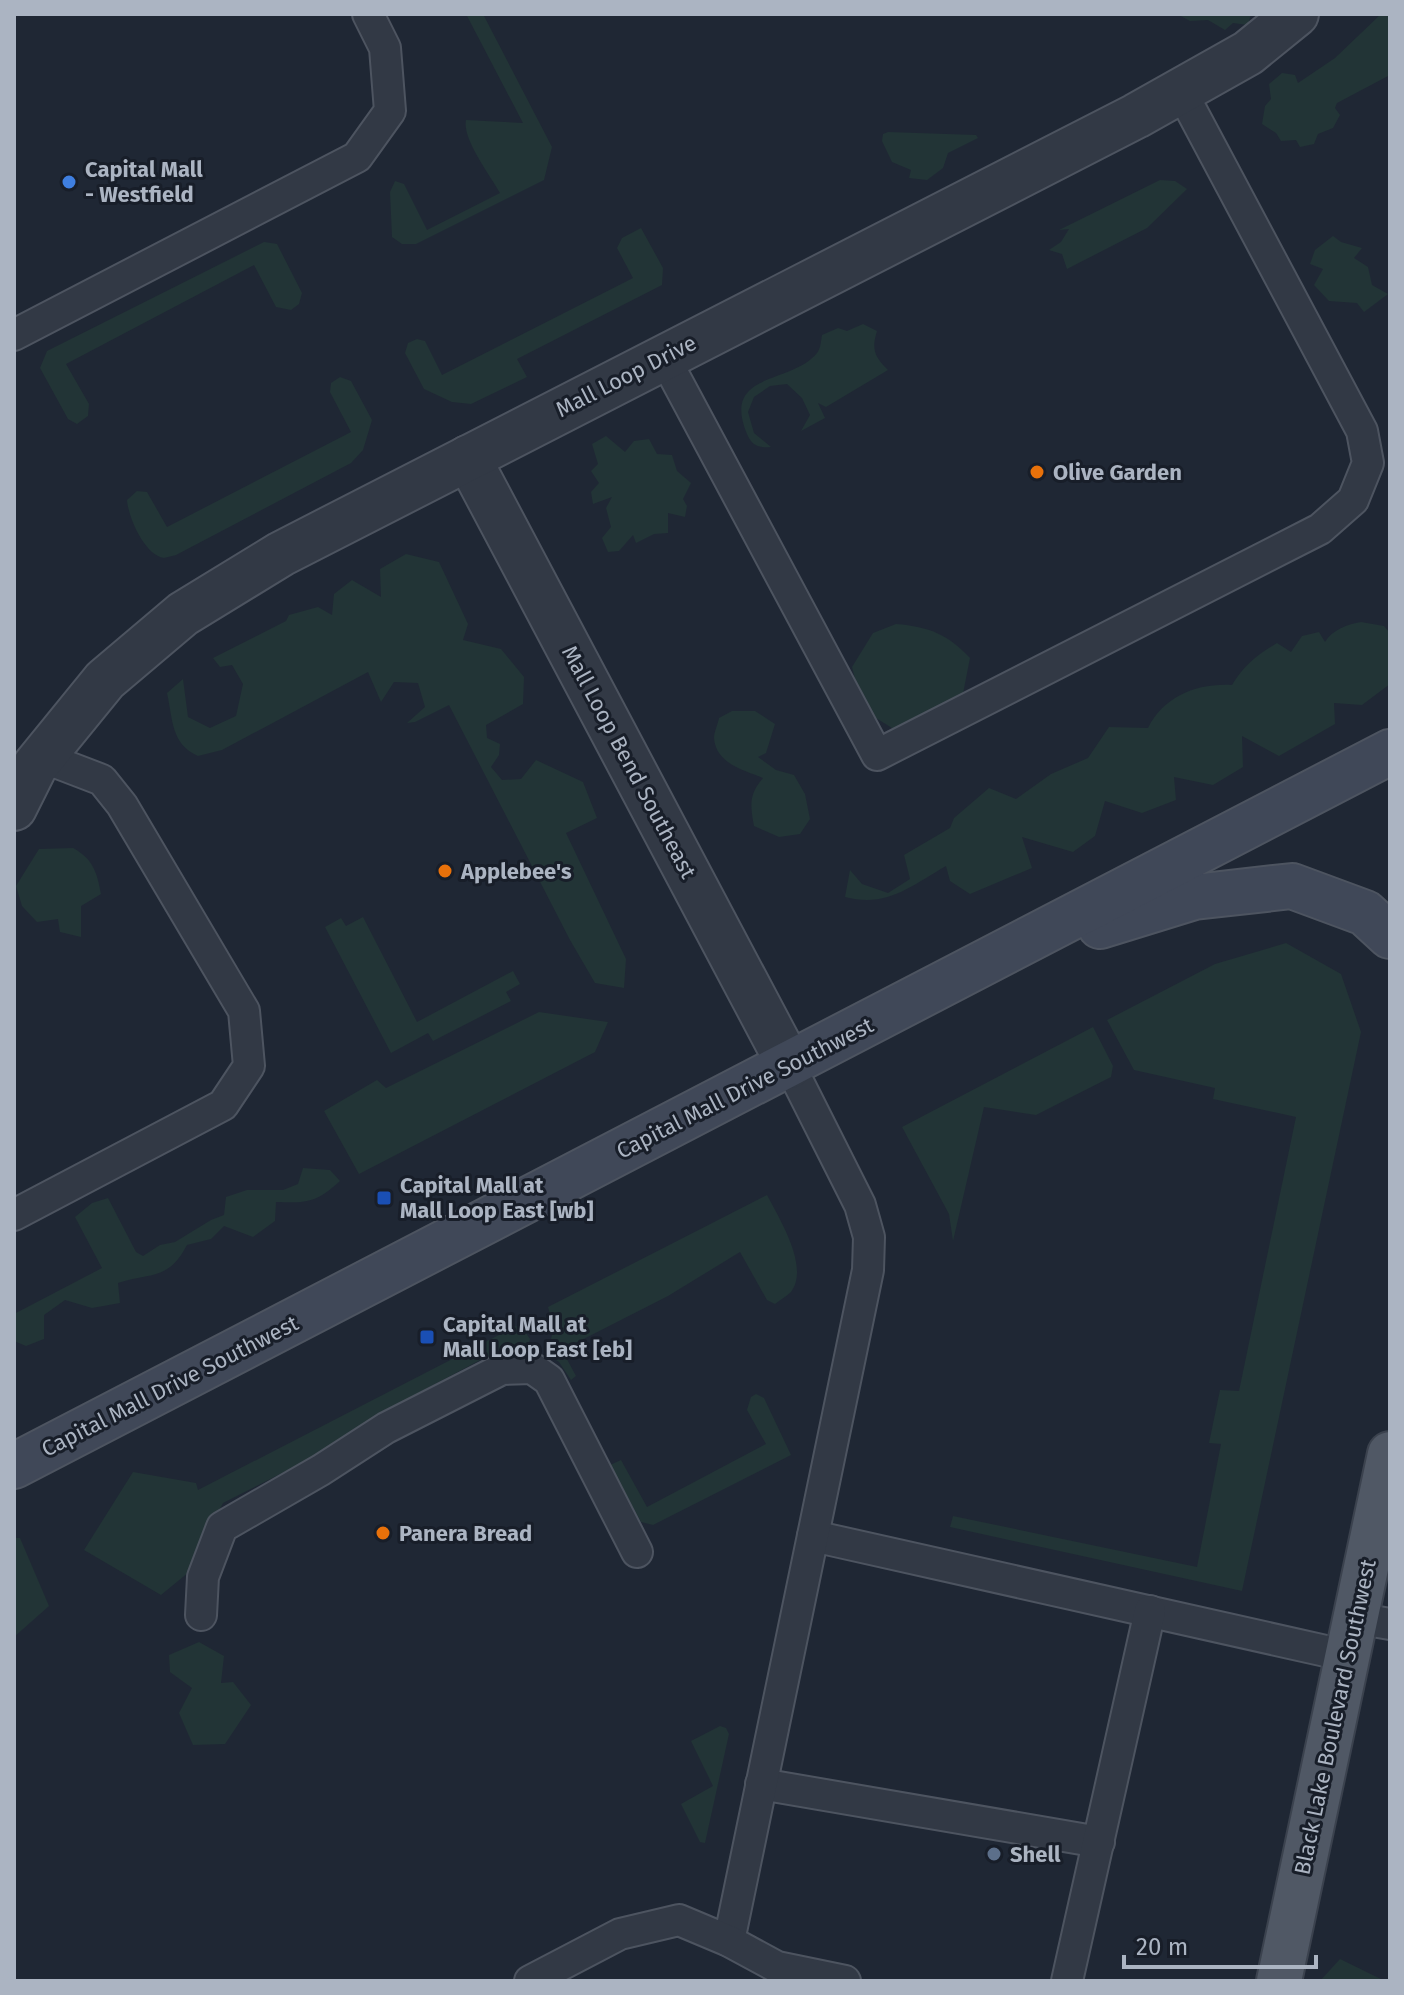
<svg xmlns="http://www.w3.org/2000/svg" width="1404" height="1995" font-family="'Fira Sans',sans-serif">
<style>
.green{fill:#223436}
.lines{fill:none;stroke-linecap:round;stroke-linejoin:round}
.lane-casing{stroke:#4d5460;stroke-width:34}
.street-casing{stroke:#4d5460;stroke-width:48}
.secondary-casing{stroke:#4d5460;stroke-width:48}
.primary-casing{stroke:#3b424e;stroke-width:48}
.lane{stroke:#323945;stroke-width:30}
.street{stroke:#323945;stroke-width:44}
.secondary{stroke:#404858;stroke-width:44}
.primary{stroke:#505865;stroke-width:44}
.shop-dot{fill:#3f7fe0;stroke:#181e29;stroke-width:3}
.food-dot{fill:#e8710a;stroke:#181e29;stroke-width:3}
.transit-dot{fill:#1a4fb4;stroke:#181e29;stroke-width:3}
.service-dot{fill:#5c6f8a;stroke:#181e29;stroke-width:3}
.labels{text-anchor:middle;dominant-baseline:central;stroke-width:6;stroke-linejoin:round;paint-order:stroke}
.poi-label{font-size:22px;font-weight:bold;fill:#abb4c2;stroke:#181e29;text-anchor:start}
.street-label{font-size:22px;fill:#abb4c2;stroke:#181e29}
</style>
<rect width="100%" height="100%" fill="#1f2734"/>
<g class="green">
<path d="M466,14H483L552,147L544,180L416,244H402L392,237L390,192L395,181L404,184L427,230L500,193C490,175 462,139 466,120L523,123Z"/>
<polygon points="1177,14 1251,14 1248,25 1233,23 1225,30 1208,20 1190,21"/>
<polygon points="1381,14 1390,14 1390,75 1337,103 1335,108 1340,115 1333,128 1318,134 1314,144 1300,147 1296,140 1281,141 1276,133 1262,124 1265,106 1271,99 1269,84 1282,73 1295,75 1298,83 1335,58"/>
<polygon points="888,132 976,135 978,138 948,153 943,168 927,180 909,178 911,170 892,162 882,141 883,134"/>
<polygon points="1160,180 1175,181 1187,189 1147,228 1067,269 1062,254 1049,250 1061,242 1069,229 1059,230"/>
<polygon points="641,228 663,268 662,285 517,359 527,377 471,404 452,402 424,389 405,353 408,343 417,339 425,341 442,375 633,278 617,248 622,238"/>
<polygon points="1333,236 1341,242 1362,248 1354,258 1368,267 1372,285 1388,294 1364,312 1357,303 1329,301 1314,285 1323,269 1310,264 1315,250"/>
<polygon points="264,242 277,244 302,293 299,304 291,310 276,307 254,265 66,364 89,404 88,416 77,424 68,419 40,368 47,351"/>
<path d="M863,324L877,331C871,350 875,357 888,370L826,407L818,403L825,418L801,431L810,415L802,398L787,384L770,386L754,397L748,412L754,433L771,447C759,448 752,446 747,434C721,371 791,385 817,353C821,348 821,340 822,335L838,328L847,331Z"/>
<path d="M340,377L351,381L372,420L363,450L351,463L176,555C176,555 164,558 164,558C144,555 128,516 127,500L137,491L147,492L167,527L351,432L330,392L331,383Z"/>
<polygon points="606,436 625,452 634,441 649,439 657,454 672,455 677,471 691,483 683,499 687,506 685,517 668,513 668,533 654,534 636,543 633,535 619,551 608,552 602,538 611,527 606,508 612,497 593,504 591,492 599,483 591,471 598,464 592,444"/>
<path d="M406,554L439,562L468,624L463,640L501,649L524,677L523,704L486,725L487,738L500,744L499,755L491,767L502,780L521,779L536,760L583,782L597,818L566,833L626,959L624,988L595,983L570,940L449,705L415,722L407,723L425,707L418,683L394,682L381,702L368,672L222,750L198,756C171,744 173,720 167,693L183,679L188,717L210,728L236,716L243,684L232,665L220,667L213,658L286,621L289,615L318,607L332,615L334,594L352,580L381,597L380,569Z"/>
<path d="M1361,622L1384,626L1390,633V684L1362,705L1334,703L1335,724L1279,756L1242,736L1243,767L1213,785L1174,777L1176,800L1142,813L1105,801L1095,836L1073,852L1022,837L1032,868L970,894L950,881L946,866C911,886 887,908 845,897L850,870L862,884L888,893L910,879L904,855L950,828L954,818L989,788L1016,799L1051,774L1088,758L1109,727L1148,728C1164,696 1197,683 1232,685C1244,665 1257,655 1277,643L1291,652L1302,636L1319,632L1325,642C1332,630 1348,624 1361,622Z"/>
<path d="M896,624C930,627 947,634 970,658L959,714L925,741L892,728L863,710L852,667L873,633Z"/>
<path d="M732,711H755L775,724L766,753L758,757L776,770L794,775L805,794L810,819L800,834L779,837L754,826C750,805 749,794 763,778C744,770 716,764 714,738C714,732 718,724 719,718Z"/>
<path d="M73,848C93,859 97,872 101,894L81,906V937L60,932L58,919L37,922L22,906L16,886L39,849Z"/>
<polygon points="363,917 417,1022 513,971 520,984 506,992 511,1001 433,1041 428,1033 391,1053 325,927 341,918 346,926"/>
<polygon points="1286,943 1341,974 1361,1032 1242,1591 950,1527 953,1516 1197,1567 1221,1444 1209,1443 1220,1390 1239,1391 1296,1117 1213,1099 1215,1088 1134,1070 1107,1020 1215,964"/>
<polygon points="539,1012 608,1022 595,1052 359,1174 324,1111 377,1080 386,1088"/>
<polygon points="1093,1027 1113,1066 1111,1077 1036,1115 984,1107 953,1241 949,1214 902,1127"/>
<path d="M303,1168L330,1170L340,1181C316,1203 307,1203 276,1202L275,1221L253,1237L224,1226L211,1239L187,1245C168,1281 152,1272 118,1283L120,1303L92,1308L65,1300L44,1315V1339L26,1346L14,1341V1314L102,1268L75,1217L92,1203L108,1198L136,1252L143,1256L160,1245L175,1242L211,1220L224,1215L226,1197L247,1190H283L298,1184Z"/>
<path d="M767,1195C779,1218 810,1267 791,1292C787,1296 780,1300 775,1304L767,1300L740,1252L668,1296L562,1350L576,1376L571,1380L559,1362L547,1354L552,1335L544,1320L551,1318L548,1307Z"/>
<polygon points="520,1324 530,1339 526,1352 482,1359 394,1406 304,1462 223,1503 204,1539 206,1558 161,1595 84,1550 133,1472 196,1483 198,1490"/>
<polygon points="756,1394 764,1398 791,1455 653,1525 641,1522 610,1465 621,1460 647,1507 766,1444 747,1410 751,1397"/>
<polygon points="14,1538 20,1538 49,1606 14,1637"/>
<polygon points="199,1642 224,1656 221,1683 233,1682 251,1705 225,1744 193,1745 179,1713 192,1688 170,1672 169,1655"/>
<polygon points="720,1726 726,1728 729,1734 705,1843 700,1842 681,1804 713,1786 691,1741"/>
<polygon points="1340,1959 1385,1981 1320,1981"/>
</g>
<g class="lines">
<g class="lane-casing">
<g id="lane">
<polyline points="14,335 357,157 390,111 385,48 368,14"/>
<polyline points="664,357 877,755 1320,529 1353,500 1368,463 1362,431 1181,91"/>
<polyline points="14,1215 223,1105 249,1066 244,1011 122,805 102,780 42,757"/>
<polyline points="813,1536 1348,1656"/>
<polyline points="201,1615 203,1577 222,1527 321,1470 386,1428 502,1369 532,1368 549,1380 637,1552"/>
<polyline points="1355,1618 1390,1624"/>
<polyline points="761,1784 1099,1842"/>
<polyline points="729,1941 868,1270 869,1237 860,1205 790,1066"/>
<polyline points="530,1981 620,1934 679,1920 729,1941 777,1967 845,1981"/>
<polyline points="1067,1981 1150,1611"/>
</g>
</g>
<g class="street-casing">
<g id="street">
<polyline points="468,458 790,1066"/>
<polyline points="14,808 35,766 105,680 183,614 281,554 1136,116 1248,53 1296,14"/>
</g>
</g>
<g class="secondary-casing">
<g id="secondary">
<polyline points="1100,926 1194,897 1292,886 1365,913 1390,936"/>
<polyline points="14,1466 1390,752"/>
</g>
</g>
<g class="primary-casing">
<polyline id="primary" points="1279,1981 1390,1454"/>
</g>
<use href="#lane" class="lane"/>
<use href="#street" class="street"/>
<use href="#secondary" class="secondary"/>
<use href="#primary" class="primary"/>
</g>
<circle class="shop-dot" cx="69" cy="182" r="8"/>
<g class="food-dot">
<circle cx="1037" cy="472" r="8"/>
<circle cx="445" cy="871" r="8"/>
<circle cx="383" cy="1533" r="8"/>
</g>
<g class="transit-dot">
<rect x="376" y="1190" width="16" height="16" rx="4"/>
<rect x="419" y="1329" width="16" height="16" rx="4"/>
</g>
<circle class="service-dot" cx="994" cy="1854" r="8"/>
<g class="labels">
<g class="poi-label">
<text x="85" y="169">Capital Mall<tspan x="85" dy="25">- Westfield</tspan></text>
<text x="1053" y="472">Olive Garden</text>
<text x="461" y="871">Applebee's</text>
<text x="400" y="1185">Capital Mall at<tspan x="400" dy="25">Mall Loop East [wb]</tspan></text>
<text x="443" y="1324">Capital Mall at<tspan x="443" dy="25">Mall Loop East [eb]</tspan></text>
<text x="399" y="1533">Panera Bread</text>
<text x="1010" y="1854">Shell</text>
</g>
<g class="street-label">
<text transform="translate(626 376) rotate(-27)">Mall Loop Drive</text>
<text transform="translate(629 762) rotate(62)">Mall Loop Bend Southeast</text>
<text transform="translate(745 1088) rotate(-27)">Capital Mall Drive Southwest</text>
<text transform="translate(170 1386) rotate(-27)">Capital Mall Drive Southwest</text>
<text transform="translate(1335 1717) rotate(-78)">Black Lake Boulevard Southwest</text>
</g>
</g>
<rect width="1404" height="1995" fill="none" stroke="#abb4c2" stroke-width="32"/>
<path d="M1124 1955v12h192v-12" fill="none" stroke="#abb4c2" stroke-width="4"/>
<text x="1136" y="1955" font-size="24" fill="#abb4c2" stroke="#181e29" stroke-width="6" paint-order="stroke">20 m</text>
</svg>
